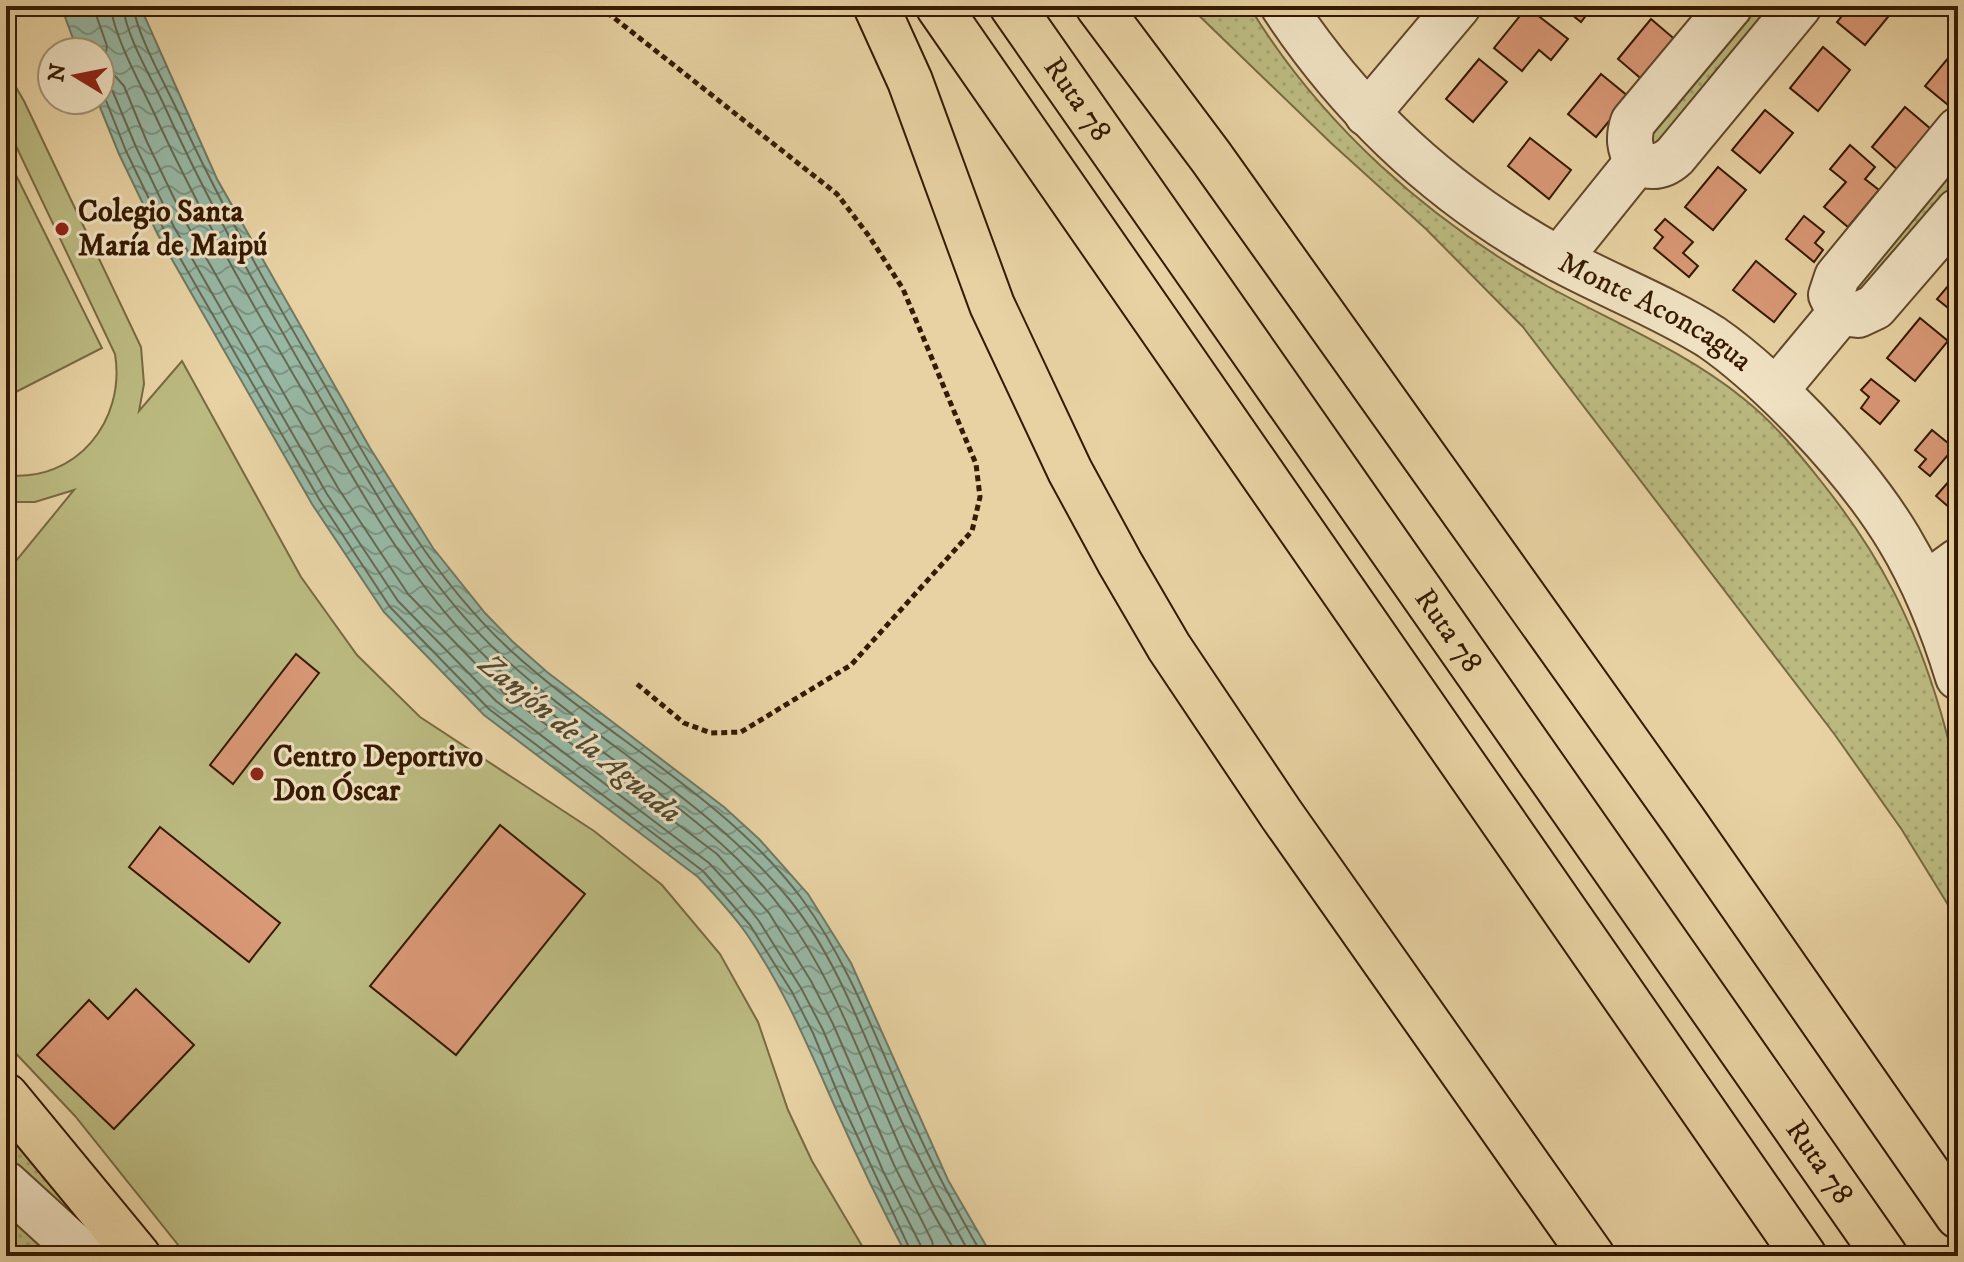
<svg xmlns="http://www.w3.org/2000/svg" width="1964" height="1262" font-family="'IM FELL DW Pica',serif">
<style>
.grass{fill:url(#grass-dots);stroke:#786a41;stroke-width:2}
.pitch{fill:#bbba81;stroke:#786a41;stroke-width:2}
.water{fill:url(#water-waves);stroke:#707963;stroke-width:2}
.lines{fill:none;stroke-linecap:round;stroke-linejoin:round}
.shore{stroke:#666953;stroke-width:2}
.building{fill:#d99876;stroke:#361a01;stroke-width:2}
.minor-casing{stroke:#62482a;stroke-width:48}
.major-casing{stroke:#361a01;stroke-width:48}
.highway-casing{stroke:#361a01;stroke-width:48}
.path{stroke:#361a01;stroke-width:5;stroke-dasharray:6 4;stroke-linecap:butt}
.minor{stroke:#f0e2c3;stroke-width:44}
.major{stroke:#e8d2a3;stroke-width:44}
.highway{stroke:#e8d2a3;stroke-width:44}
.poi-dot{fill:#8f2418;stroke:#f0e2c3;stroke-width:3}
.labels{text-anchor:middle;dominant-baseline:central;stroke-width:6;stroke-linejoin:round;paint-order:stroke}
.street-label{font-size:30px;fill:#361a01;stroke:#f0e2c3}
.poi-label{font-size:30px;font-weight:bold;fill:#361a01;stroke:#f0e2c3;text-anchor:start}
.water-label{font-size:32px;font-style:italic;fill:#534932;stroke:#f0e2c3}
</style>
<defs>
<pattern id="grass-dots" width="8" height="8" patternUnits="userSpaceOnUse" patternTransform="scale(2)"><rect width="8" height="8" fill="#bbba81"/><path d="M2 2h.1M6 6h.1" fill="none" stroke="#a19f6e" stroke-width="1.8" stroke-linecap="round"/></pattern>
<pattern id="water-waves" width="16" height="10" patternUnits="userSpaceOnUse" patternTransform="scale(2)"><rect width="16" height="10" fill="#97b8a5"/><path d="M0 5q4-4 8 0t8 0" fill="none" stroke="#7c9584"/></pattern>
</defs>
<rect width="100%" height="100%" fill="#e8d2a3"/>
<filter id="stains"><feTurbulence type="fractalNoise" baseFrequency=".0025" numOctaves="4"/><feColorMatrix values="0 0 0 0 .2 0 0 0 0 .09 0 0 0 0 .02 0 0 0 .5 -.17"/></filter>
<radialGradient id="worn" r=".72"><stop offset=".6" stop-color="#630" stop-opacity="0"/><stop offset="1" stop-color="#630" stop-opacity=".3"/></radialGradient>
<g class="grass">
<path d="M1189,6H1249C1320,123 1427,219 1547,286C1613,322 1685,351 1744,399C1773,422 1797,451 1820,480C1880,555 1914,621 1941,713C1948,738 1956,766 1958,791C1961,834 1958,878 1958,921L1902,830L1835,735L1523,327L1426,229L1331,143Z"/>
<polygon points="1750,6 1782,6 1660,152 1641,137"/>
<polygon points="1958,151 1958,189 1859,307 1840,292"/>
<polygon points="6,1129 90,1222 80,1232 6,1159"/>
<polygon points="6,1209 62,1256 6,1256"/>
</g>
<g class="pitch">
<path d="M6,70L24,101L141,347L144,384L139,411L182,361L301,577L357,655L420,717L594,831L662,885L720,954L758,1022L788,1110L812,1161L868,1256H187L75,1116L6,1043V573L74,490L35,502H6V475C76,483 126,421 115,354L6,125Z"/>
<polygon points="6,155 102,348 6,397"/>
</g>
<path class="water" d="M61,6H140L217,179L370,448L433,548L485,613L512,641L547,672L724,807L759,839L808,894L851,963L948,1180L992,1256H907C881,1207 857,1157 835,1107C808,1046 784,988 746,933C732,913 715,895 698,877L484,715L384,612L312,504L158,235L119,154L97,100H100V52H78Z"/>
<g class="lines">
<g class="shore">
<polyline points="93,6 107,46 103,70 115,76 124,86 147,142 185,221 338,488 408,594 503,692 717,854 769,913 811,981 833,1024 894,1165 932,1241 935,1256"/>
<path d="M111,6C113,35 141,85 154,113C199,211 252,304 307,398C360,491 413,588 492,663C583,750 709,810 784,912C833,978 861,1059 894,1133C912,1176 934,1216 958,1256"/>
<path d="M123,6C126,36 151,77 164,105C209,205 262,297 316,391C370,484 422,582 502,656C594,741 709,801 789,899C836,957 862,1031 891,1098C915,1153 942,1204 971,1256"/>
<path d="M133,6C138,37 164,82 178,112C221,206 272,295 324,384C377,477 429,575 509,649C601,734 726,797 802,899C852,967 880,1050 915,1126C935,1171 958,1213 983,1256"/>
<polyline points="100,82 113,92 136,147 174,227 327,494 398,601 496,701 709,863 736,892 759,921 801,988 823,1030 883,1171 921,1246 923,1256"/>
<polyline points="100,93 105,98 126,151 165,232 319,499 390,607 489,709 703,871 750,925 792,992 813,1033 841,1101 913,1256"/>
</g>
</g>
<g class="building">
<polygon points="1561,6 1593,6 1581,22"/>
<polygon points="1680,6 1709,6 1697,20"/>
<polygon points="1850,6 1897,6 1865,45 1837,22"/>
<polygon points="1527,7 1568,39 1551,60 1539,50 1522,71 1494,48"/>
<polygon points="1651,19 1678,42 1645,82 1618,59"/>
<polygon points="1958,46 1958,102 1953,109 1925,86"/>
<polygon points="1823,47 1850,70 1818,111 1790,88"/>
<polygon points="1479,59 1507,82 1473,122 1446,99"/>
<polygon points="1601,74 1629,97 1596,137 1568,114"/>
<polygon points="1905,107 1932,130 1899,171 1872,147"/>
<polygon points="1765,110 1793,133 1760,173 1732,150"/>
<polygon points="1530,138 1571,170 1549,199 1508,166"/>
<polygon points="1850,145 1875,167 1865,179 1879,190 1848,227 1824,207 1846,182 1830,169"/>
<polygon points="1718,167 1746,190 1713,230 1685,207"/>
<polygon points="1804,216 1824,232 1815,243 1823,250 1814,262 1786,239"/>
<polygon points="1665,219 1693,242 1683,253 1698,266 1689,277 1654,248 1663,237 1655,230"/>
<polygon points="1756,261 1796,294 1774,322 1733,290"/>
<polygon points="1958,274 1958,316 1937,299"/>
<polygon points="1920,318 1948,341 1915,381 1887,358"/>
<polygon points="1871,379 1899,401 1880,424 1861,408 1869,397 1861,390"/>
<polygon points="1932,430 1954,448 1930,476 1919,467 1926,459 1915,450"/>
<polygon points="1958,471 1958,515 1936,496"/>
<polygon points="6,548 15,554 6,566"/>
<polygon points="296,654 319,673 233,784 210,765"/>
<polygon points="500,825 585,894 456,1055 370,986"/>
<polygon points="160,827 280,923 249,962 129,867"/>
<polygon points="136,989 194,1045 114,1129 37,1055 89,1000 108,1019"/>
</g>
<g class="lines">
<g class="minor-casing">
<g id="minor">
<path id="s1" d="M1283,6C1353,112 1444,196 1555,257C1606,285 1662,306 1711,337C1746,361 1776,390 1806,421C1884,503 1925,568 1958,677"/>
<path d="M1730,6L1633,122C1628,137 1629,148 1637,162C1652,169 1663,167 1675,156L1799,6"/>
<polyline points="1367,114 1458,6"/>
<polyline points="1958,130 1837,277 1831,295 1840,313 1858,315 1875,307 1958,211"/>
<polyline points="1559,259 1637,162"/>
<polyline points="1776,390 1840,313"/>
<polyline points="1925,585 1958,561"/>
<polyline points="6,1184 85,1256"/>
</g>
</g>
<g class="major-casing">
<polyline id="major" points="6,1096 138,1256"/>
</g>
<g class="highway-casing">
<g id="highway">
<polyline points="876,6 910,81 992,305 1070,471 1120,563 1169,647 1281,814 1592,1256"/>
<polyline points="938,6 1804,1256"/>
<path id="s2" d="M1012,6L1885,1256"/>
<polyline points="1098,6 1211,157 1683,820 1958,1216"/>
</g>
</g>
<polyline class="path" points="599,6 837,194 869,236 903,289 976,464 980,497 972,531 851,665 741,732 711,733 684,723 637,684"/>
<use href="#minor" class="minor"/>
<use href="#major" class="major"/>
<use href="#highway" class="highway"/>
</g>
<g class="poi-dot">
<circle cx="62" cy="229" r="8"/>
<circle cx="257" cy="774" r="8"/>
</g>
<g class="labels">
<g class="street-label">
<text stroke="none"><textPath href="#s2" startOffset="114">Ruta 78</textPath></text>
<text stroke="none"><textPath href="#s1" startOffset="488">Monte Aconcagua</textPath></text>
<text stroke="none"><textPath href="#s2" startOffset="762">Ruta 78</textPath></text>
<text stroke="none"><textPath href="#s2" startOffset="1410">Ruta 78</textPath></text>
</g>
<g class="poi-label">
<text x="78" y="212">Colegio Santa<tspan x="78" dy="34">María de Maipú</tspan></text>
<text x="273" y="757">Centro Deportivo<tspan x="273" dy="34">Don Óscar</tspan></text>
</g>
<g class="water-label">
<text transform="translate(580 739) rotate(39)">Zanjón de la Aguada</text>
</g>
</g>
<rect width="1964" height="1262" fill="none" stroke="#e8d2a3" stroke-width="32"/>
<rect x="8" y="8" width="1948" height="1246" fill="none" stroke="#361a01" stroke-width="4"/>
<rect x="16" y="16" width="1932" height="1230" fill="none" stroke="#361a01" stroke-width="2"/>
<g transform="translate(76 76) rotate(280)"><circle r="38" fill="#f0e2c3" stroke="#a69275" stroke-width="2"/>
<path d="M0-6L14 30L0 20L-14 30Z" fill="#8f2418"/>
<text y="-12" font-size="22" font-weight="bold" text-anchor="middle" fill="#361a01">N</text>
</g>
<rect width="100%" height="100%" filter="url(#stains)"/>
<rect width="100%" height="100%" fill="url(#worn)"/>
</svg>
